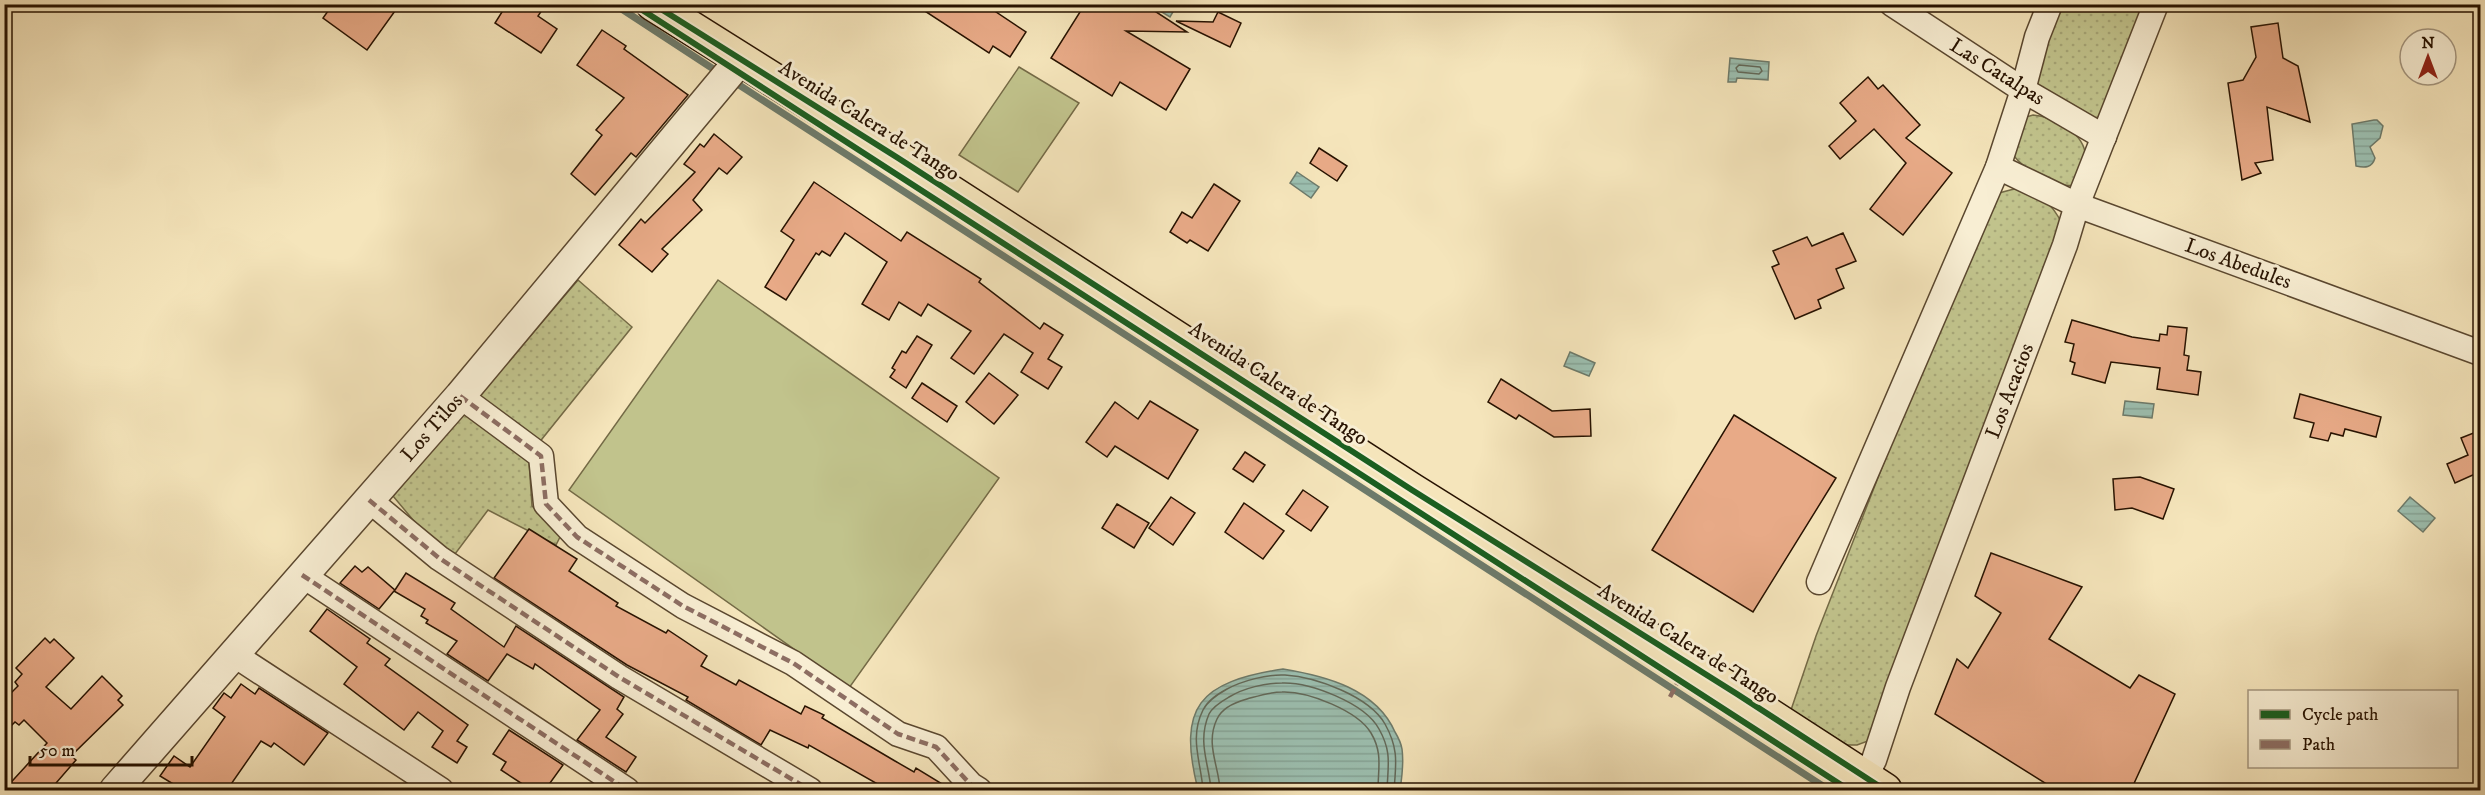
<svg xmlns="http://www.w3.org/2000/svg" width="2485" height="795" font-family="'IM FELL DW Pica',serif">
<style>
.grass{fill:url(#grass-dots);stroke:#746a46;stroke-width:1.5}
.pitch{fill:#c1c38c;stroke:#746a46;stroke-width:1.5}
.water{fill:url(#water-rules);stroke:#6d7a6a;stroke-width:1.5}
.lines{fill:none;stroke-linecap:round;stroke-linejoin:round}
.shore{stroke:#626858;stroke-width:1.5}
.stream{stroke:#6d7a6a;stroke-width:7}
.building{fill:#e8aa87;stroke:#271200;stroke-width:1.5}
.minor-casing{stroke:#5a472f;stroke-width:27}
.tertiary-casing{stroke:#5a472f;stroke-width:33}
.primary-casing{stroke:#271200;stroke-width:36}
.minor{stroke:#f8eed3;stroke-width:24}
.tertiary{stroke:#f8eed3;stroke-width:30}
.primary{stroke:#f5e5bb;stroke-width:33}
.quiet{stroke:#8d6e63;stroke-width:4.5;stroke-dasharray:9 4.5;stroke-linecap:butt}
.cycleway-casing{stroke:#f8eed3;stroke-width:10}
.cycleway{stroke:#1b5e20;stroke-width:6}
.labels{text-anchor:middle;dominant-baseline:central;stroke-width:6;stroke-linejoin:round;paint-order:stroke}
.street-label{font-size:21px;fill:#271200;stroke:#f8eed3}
</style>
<defs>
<pattern id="grass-dots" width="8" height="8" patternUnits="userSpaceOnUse" patternTransform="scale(1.5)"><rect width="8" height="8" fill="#c1c38c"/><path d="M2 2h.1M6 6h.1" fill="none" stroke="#a6a677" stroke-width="1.8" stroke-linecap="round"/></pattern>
<pattern id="water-rules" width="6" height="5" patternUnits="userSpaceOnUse" patternTransform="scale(1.5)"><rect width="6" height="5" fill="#9cbfb0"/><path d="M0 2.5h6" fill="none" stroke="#86a396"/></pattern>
</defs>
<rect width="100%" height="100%" fill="#f5e5bb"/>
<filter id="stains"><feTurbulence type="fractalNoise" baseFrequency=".00333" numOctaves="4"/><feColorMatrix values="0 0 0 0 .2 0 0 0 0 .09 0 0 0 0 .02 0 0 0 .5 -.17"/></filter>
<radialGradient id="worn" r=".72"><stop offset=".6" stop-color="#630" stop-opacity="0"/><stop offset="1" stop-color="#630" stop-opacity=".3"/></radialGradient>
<g class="grass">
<polygon points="2056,5 2150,5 2104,117 2096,119 2039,86 2036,80"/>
<path d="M2033,115C2053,117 2081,131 2085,152C2087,161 2079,176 2076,185C2058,189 2026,171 2014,156L2026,117Z"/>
<path d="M2014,189C2036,189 2053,204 2062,224L1868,741L1857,745H1847L1791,710L1816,636L1984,207L1999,193Z"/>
<polygon points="578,280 632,327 542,439 529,461 532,506 563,531 556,545 488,510 455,554 424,533 393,496"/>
</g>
<g class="pitch">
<polygon points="1019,67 1079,103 1018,192 959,155"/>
<polygon points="718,280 999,478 849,688 569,490"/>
</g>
<g class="water">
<polygon points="1150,5 1177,5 1170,17"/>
<polygon points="1730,58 1769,62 1768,80 1737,78 1736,82 1728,82"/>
<path d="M2374,120H2377L2383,126L2380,138L2370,147L2375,158C2372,168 2365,168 2356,166L2352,124Z"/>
<polygon points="1297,172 1319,187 1311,198 1290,183"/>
<polygon points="1570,352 1595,363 1589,376 1564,366"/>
<polygon points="2125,401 2154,404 2152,418 2123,415"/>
<polygon points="2410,497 2435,518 2423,532 2398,511"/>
<path d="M1283,669C1326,676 1376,689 1395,732C1398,737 1401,743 1402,749C1404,763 1402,777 1400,790H1198C1177,706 1199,682 1283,669Z"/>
</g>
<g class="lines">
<g class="shore">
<polygon points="1739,65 1760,67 1762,71 1759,74 1738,72 1736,68"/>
<path d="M1203,790C1201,762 1189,738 1203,710C1208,700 1218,694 1227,689C1242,681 1267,674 1285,675C1316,677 1369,696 1385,724C1399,749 1396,764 1394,790"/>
<path d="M1211,790C1209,763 1197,742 1209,714C1213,706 1222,701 1229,697C1244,688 1265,683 1282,683C1310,682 1365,703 1379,729C1392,752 1388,765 1387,790"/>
<path d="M1220,790C1219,766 1205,744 1217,719C1222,708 1236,702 1247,699C1258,696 1270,692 1282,692C1308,691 1358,711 1371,733C1383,753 1378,769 1378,790"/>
</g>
<g class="stream">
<polyline points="614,4 721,74"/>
<polyline points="733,81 1829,790"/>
</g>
</g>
<g class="building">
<polygon points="333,4 400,4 367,50 323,18"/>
<polygon points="507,4 546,4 538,16 557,29 541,53 495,23"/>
<polygon points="914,4 984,4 1026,32 1010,57 993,46 989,53"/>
<polygon points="1085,4 1144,4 1187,32 1126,31 1190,69 1166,110 1120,82 1112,96 1051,58"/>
<polygon points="1218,12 1241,23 1230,47 1176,21 1213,22"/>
<polygon points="2278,23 2283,58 2298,66 2310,122 2267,107 2273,160 2255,163 2261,173 2242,180 2228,83 2243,80 2256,57 2251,27"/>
<polygon points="602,30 626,46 624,49 688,95 636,157 631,153 595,195 571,174 602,135 596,130 624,98 577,65"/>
<polygon points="1868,77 1878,89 1883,85 1920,125 1906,138 1952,173 1903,235 1870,209 1906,163 1874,129 1840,159 1829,146 1856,121 1840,103"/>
<polygon points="714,134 742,157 727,174 719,168 693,200 702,210 662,249 668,254 652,272 619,245 641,219 645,223 695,172 684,164 700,144 704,147"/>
<polygon points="1319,148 1347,166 1337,181 1310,163"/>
<polygon points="814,182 901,241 907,232 981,279 979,282 1040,329 1044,323 1063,335 1048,359 1062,367 1048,389 1021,372 1033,353 1004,334 974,374 951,358 971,331 928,304 921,316 899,302 889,320 862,304 887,262 845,233 830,256 822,251 819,255 816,253 786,300 765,287 794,240 781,231"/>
<polygon points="1214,184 1240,201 1208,251 1190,240 1187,243 1170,232 1182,212 1192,218"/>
<polygon points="1843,233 1856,261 1836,269 1844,288 1818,300 1821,308 1795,319 1772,267 1779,264 1773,251 1807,237 1812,246"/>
<polygon points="2072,320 2132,337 2159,341 2160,334 2167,335 2168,326 2187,328 2184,355 2189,356 2187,370 2201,372 2198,395 2157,389 2160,368 2111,362 2105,383 2072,374 2075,363 2070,361 2074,344 2065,342"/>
<polygon points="917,336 932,345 906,388 890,377 895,370 892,368 902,351 906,353"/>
<polygon points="989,373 1018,395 994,424 966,402"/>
<polygon points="1501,379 1552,411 1590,409 1591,436 1554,437 1519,415 1516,419 1488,402"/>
<polygon points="922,383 957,406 947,422 912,398"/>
<polygon points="2300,394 2381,417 2376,437 2345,429 2343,436 2331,433 2328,441 2310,437 2314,423 2294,418"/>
<polygon points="1150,401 1198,430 1168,479 1115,446 1107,457 1086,442 1115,402 1138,419"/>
<polygon points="1734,415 1836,478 1753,612 1652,550"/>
<polygon points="2481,430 2481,485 2475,474 2455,483 2447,464 2468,455 2461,438"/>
<polygon points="1245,452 1265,465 1253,482 1233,469"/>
<polygon points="2140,477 2174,489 2163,519 2132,508 2115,510 2113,479"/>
<polygon points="1303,490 1328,507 1311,531 1286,514"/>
<polygon points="1171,497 1195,513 1173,545 1149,528"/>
<polygon points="1244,503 1284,531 1263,559 1225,532"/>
<polygon points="1117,504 1149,523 1134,548 1102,528"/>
<polygon points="529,529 577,559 569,571 618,603 616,606 666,633 668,630 707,656 701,666 736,685 739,680 801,714 805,706 824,715 822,718 895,761 914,772 916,768 952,790 888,790 809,745 808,748 770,730 761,745 686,700 688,697 627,665 494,578"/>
<polygon points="1991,553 2082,587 2049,639 2130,688 2139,675 2175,694 2131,790 2056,790 1935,714 1957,659 1968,668 2001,613 1975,596"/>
<polygon points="355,566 362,572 368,567 395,590 406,573 455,603 451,609 504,647 516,626 624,697 617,709 623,714 606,737 636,757 626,772 577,740 600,710 535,664 533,669 507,654 488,681 447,654 457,641 426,623 428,620 421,616 425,609 394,591 379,609 340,583"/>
<polygon points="327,609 370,639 367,643 390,659 385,665 468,725 457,741 467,747 457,763 432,747 443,731 418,712 404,730 344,684 357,667 310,631"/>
<polygon points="45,638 50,643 54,639 74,658 46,687 71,709 102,676 122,696 118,700 123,705 71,756 76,760 50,790 4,790 47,743 24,720 19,725 15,722 4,733 4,700 18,686 15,682 22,674 16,668"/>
<polygon points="241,684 255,694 259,688 328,733 304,765 274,743 271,747 261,741 227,790 183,790 160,776 174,756 190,767 225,717 213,708 224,693 231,698"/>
<polygon points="509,730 563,765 545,790 520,790 524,785 501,770 506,762 493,754"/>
</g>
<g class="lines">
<g class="minor-casing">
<g id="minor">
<polyline points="1892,4 2023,90 2104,137"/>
<polyline points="1998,167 2077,205 2480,353"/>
<polyline points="460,396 541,456 546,504 577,537 683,606 793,663 898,734 936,747 971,785 979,790"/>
<polyline points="369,500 439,558 619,677 810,790"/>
<polyline points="302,575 627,790"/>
<polyline points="1819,582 1998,167 2023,90 2037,37 2050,4"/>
<polyline points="233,654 441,790"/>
<polyline points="1865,778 1874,760 1898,687 2065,245 2077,205 2156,4"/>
</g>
</g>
<g class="tertiary-casing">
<polyline id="tertiary" points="115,790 460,396 741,59"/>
</g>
<g class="primary-casing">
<polyline id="primary" points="653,4 898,158 1412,490 1737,694 1885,790"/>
</g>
<use href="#minor" class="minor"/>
<use href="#tertiary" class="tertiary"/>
<use href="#primary" class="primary"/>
<g class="quiet">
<polyline points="460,396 541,456 546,504 577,537 683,606 793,663 898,734 936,747 971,785 979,790"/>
<polyline points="369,500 439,558 619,677 810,790"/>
<polyline points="302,575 627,790"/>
<polyline points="1670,697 1679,680"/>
</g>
<g class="cycleway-casing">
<g id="cycleway">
<polyline points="633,4 1849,790"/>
<polyline points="653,4 898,158 1412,490 1737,694 1885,790"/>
</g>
</g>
<use href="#cycleway" class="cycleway"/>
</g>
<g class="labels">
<g class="street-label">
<text transform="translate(1997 72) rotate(32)">Las Catalpas</text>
<text transform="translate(869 121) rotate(32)">Avenida Calera de Tango</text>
<text transform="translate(2238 264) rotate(20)">Los Abedules</text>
<text transform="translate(1278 384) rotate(33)">Avenida Calera de Tango</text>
<text transform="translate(2010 391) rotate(-69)">Los Acacios</text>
<text transform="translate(432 428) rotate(-49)">Los Tilos</text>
<text transform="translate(1688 644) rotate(32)">Avenida Calera de Tango</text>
</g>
</g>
<rect width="2485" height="795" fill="none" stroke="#f5e5bb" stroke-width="24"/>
<rect x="6" y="6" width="2473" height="783" fill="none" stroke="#271200" stroke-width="3"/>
<rect x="12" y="12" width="2461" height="771" fill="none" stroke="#271200" stroke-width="1.5"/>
<rect x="2248" y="690" width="210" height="78" fill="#f8eed3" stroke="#a4967f" stroke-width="1.5"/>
<rect x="2260" y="710" width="30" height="9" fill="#1b5e20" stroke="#a4967f" stroke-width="1.5"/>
<text x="2302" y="720" font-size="18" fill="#271200">Cycle path</text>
<rect x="2260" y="740" width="30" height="9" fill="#8d6e63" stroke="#a4967f" stroke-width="1.5"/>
<text x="2302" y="750" font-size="18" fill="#271200">Path</text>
<g transform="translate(2428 57)"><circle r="28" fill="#f8eed3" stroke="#a4967f" stroke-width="1.5"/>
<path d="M0-4.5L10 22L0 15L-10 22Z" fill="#8f2418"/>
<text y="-9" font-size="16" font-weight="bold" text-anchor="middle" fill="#271200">N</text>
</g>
<path d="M30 756v9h162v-9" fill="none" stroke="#271200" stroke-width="3"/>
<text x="39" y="756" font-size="18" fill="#271200" stroke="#f8eed3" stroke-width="4.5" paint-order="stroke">50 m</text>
<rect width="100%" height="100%" filter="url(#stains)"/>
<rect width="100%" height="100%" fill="url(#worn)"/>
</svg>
